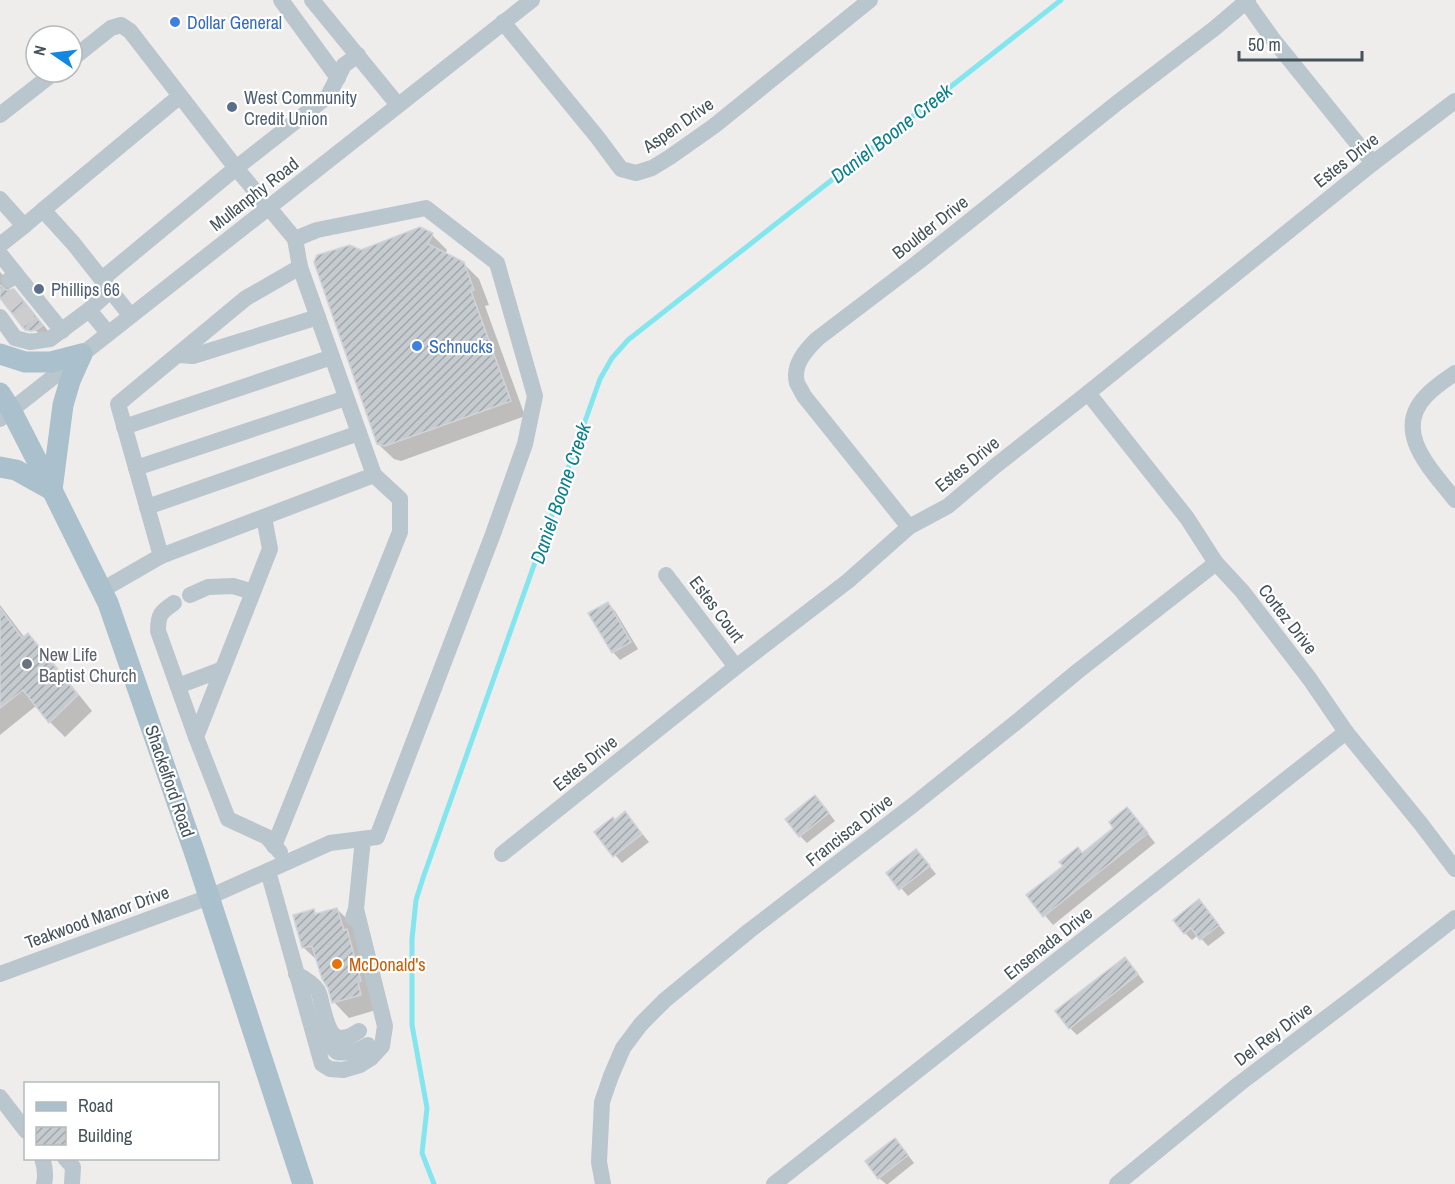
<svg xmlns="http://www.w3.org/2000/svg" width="1455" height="1184" font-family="'Archivo Narrow',sans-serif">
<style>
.shadow{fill:#0003}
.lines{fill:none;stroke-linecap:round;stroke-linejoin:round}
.stream{stroke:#83e6ee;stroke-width:5}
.building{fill:url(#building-hatch);stroke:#d0d3d8;stroke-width:1.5}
.minor-tunnel{stroke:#cdcdcf;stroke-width:16;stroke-dasharray:16 8;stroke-linecap:butt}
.minor{stroke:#bac6cd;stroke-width:16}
.major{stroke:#abc0cd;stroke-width:21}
.shop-dot{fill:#3f7fe0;stroke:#fff;stroke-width:2}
.service-dot{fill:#5c6f8a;stroke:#fff;stroke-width:2}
.worship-dot{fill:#6b7280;stroke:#fff;stroke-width:2}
.food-dot{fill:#e8710a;stroke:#fff;stroke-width:2}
.labels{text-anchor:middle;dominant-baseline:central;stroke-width:4.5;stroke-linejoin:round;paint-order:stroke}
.shop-label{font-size:18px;fill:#366cbe;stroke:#fff;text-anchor:start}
.service-label{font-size:18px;fill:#4e5e75;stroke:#fff;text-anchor:start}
.street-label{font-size:18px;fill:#44535a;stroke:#fff}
.worship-label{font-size:18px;fill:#5b616d;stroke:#fff;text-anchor:start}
.food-label{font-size:18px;fill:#c56008;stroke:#fff;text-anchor:start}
.water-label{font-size:20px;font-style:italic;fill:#09818b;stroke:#fff}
</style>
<defs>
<pattern id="building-hatch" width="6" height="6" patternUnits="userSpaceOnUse" patternTransform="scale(1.5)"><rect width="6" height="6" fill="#c6cbd0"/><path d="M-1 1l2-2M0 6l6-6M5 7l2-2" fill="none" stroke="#a2a7ac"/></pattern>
</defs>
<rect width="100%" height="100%" fill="#efecec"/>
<g class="shadow">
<polygon points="432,235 447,250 445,255 464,264 479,279 489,305 485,306 525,416 401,461 394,459 378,444 361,252"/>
<polygon points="0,272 12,285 8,291 14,290 25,302 53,337 38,341 30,333 37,335 38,332 26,328 0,295"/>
<polygon points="608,603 615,611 638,649 620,660 613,652"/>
<polygon points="0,605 25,638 28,635 43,650 92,711 65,737 50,722 37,705 0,735"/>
<polygon points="822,804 835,821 807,843 800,836"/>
<polygon points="1136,818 1155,843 1053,925 1028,895 1083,855"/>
<polygon points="615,821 632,821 649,842 622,863 596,833"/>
<polygon points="923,858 936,874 908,896 888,873"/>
<polygon points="337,909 352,924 376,1010 349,1018 334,1002 319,962 304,948 314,911 318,915"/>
<polygon points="1206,909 1225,933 1208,946 1198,935 1192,940 1185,933"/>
<polygon points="1132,966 1144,982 1077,1035 1070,1028"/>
<polygon points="902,1147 914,1163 888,1184 886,1184 879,1178"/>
</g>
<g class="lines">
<polyline class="stream" points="434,1184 422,1153 427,1108 412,1025 412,939 416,900 423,878 600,379 612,358 628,340 1061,0"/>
</g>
<g class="building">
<polygon points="420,227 433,233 428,244 464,262 474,290 471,291 511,401 385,446 377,444 314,262 317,255 350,245 361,250"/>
<polygon points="0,285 6,290 14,289 43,325 36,330 31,331 25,330 0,298"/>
<polygon points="608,602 631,642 612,653 588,613"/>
<polygon points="0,608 22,638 28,633 78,695 49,723 23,690 0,708"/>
<polygon points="815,795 829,813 799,837 785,819"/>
<polygon points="1127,807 1148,833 1043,917 1026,895 1063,866 1059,862 1078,847 1082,853 1113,828 1109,822"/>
<polygon points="625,811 642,834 613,857 594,832 613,817 615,820"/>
<polygon points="916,849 930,866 899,890 886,873"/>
<polygon points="1199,899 1219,925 1200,940 1191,928 1184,934 1173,920"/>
<polygon points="337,908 344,930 347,929 361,981 358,982 361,995 332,1003 328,988 322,979 312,946 302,948 293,915 314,909 315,914"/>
<polygon points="1125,957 1138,974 1069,1029 1055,1011"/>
<polygon points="895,1138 908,1155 878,1179 865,1161"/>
</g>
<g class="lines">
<g class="minor-tunnel">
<polyline points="6,305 19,294"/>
<polyline points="18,321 33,311"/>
</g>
<g class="minor">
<polyline points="281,0 338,78"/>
<polyline points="312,0 398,105"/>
<polyline points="1245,0 1272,38 1373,163"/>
<polyline points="503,22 598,138 621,169 636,173 652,168 670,157 714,126 870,0"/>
<polyline points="72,59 111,28 121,25 130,31 236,168 295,239 300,267 374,475 161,556"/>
<polyline points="0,115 55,72"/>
<polyline points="0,199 24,226 0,245"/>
<polyline points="43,210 180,96"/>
<polyline points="24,226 43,210 73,243 130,315"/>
<polyline points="0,254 16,274 9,280"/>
<polyline points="16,274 62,331"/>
<polyline points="102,279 236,168 328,96 344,65 358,55"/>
<polyline points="89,310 108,333"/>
<polyline points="0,317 15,338 30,342 50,339 89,310 110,291"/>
<polyline points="178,355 193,356 318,317"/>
<path d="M1455,373C1445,380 1434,387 1426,396C1391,432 1433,471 1455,500"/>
<polyline points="1088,393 1187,518 1216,563 1242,591 1309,678 1346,732 1421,824 1455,869"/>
<polyline points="0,419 532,0"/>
<polyline points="124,427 332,357"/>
<polyline points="136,468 346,398"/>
<polyline points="147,507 359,433"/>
<polyline points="264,517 270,549 196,737 228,819 267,837 280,852"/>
<path d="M909,527L804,396C802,392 799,387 797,383C792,365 806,350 817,339L917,263L1117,103L1215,28L1248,0"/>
<polyline points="666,575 736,667"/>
<polyline points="102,590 161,556 118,404 246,298 300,267"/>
<polyline points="190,595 208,587 233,586 253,592"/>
<path d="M174,603C161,612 158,614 158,631L196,737"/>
<polyline points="178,686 223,669"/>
<polyline points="274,846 400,532 400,499 374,475"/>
<polyline points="502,854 736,667 848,581 909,527 948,506 994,467 1088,393 1373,163 1455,101"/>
<polyline points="268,871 322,1064 330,1069 343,1070 360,1065 371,1058 382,1046 385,1026 356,909"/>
<polyline points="353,918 356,909 363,839"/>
<polyline points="0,974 209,897 330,843 377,837 493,534 525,444 535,396 497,263 426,208 317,230 295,239"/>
<path d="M296,974C304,978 313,983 318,991C320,995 321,1001 322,1005C328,1029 332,1049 359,1031"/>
<path d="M318,1025L324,1039L337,1052C349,1054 358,1051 368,1045"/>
<polyline points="0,1097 26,1131"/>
<path d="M42,1158C45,1167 46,1176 44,1184"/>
<polyline points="65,1158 73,1167 72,1184"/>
<polyline points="603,1184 599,1162 602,1102 611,1076 623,1048 641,1024 665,1000 749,931 913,805 1019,720 1078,671 1216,563"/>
<polyline points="774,1184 1346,732"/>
<polyline points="1117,1184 1239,1084 1368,986 1455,918"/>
</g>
<g class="major">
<polyline points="0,354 25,362 51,362 82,354"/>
<polyline points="0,393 11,410 52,490 108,603 195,854 303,1184"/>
<polyline points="0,467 16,470 52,490"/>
<polyline points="52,490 63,405 70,381 82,354"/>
</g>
</g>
<g class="shop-dot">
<circle cx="175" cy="22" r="6"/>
<circle cx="417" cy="346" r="6"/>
</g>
<g class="service-dot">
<circle cx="232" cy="107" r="6"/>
<circle cx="39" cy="289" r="6"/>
</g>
<circle class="worship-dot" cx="27" cy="664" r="6"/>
<circle class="food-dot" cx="337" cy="964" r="6"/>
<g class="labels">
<g class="shop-label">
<text x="187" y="22">Dollar General</text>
<text x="429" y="346">Schnucks</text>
</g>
<g class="service-label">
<text x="244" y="97">West Community<tspan x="244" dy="21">Credit Union</tspan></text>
<text x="51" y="289">Phillips 66</text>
</g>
<g class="street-label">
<text transform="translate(678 125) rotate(-35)">Aspen Drive</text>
<text transform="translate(1346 160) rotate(-38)">Estes Drive</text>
<text transform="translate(254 194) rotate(-38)">Mullanphy Road</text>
<text transform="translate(930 227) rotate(-38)">Boulder Drive</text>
<text transform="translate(967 464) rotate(-39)">Estes Drive</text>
<text transform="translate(717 609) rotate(53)">Estes Court</text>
<text transform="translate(1288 619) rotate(52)">Cortez Drive</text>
<text transform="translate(585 763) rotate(-39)">Estes Drive</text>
<text transform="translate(170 781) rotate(71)">Shackelford Road</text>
<text transform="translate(849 830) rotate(-38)">Francisca Drive</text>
<text transform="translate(97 917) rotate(-20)">Teakwood Manor Drive</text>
<text transform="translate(1048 943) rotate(-38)">Ensenada Drive</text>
<text transform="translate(1273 1034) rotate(-37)">Del Rey Drive</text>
</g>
<g class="worship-label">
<text x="39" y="654">New Life<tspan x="39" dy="21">Baptist Church</tspan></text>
</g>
<g class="food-label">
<text x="349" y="964">McDonald's</text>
</g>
<g class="water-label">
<text transform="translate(891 133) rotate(-38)">Daniel Boone Creek</text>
<text transform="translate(560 493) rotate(-71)">Daniel Boone Creek</text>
</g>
</g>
<rect x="24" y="1082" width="195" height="78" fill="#ffffff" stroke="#b4babd" stroke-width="1.5"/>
<rect x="36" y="1102" width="30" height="9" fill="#abc0cd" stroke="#b4babd" stroke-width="1.5"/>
<text x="78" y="1112" font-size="18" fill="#44535a">Road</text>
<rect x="36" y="1127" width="30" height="18" fill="url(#building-hatch)" stroke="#b4babd" stroke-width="1.5"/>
<text x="78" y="1142" font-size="18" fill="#44535a">Building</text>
<g transform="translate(54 54) rotate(284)"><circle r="28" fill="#ffffff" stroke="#b4babd" stroke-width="1.5"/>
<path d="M0-4.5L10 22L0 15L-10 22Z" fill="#1388e3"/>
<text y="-9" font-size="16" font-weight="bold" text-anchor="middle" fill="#44535a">N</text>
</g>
<path d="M1239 51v9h123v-9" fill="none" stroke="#44535a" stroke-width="3"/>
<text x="1248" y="51" font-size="18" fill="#44535a" stroke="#ffffff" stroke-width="4.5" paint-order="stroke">50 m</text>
</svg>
